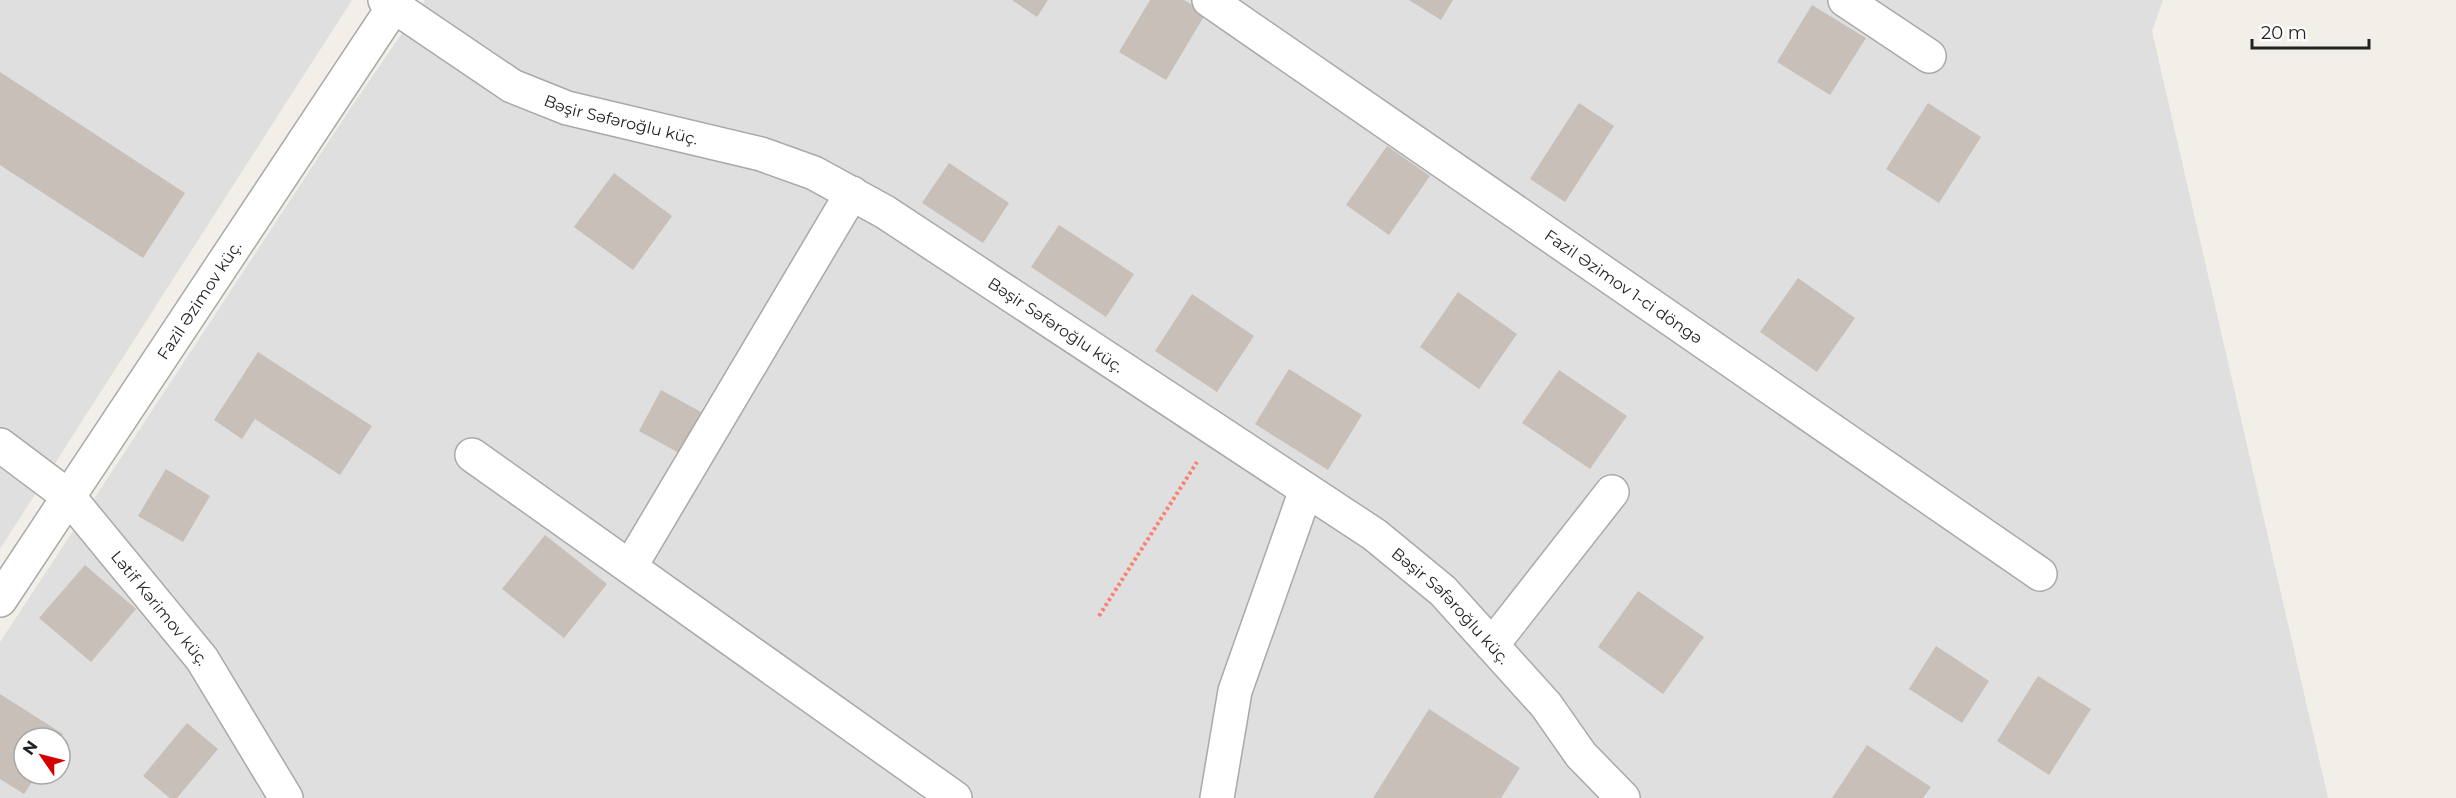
<svg xmlns="http://www.w3.org/2000/svg" width="2456" height="798" font-family="Montserrat,sans-serif">
<style>
.residential{fill:#e0dfdf;fill-rule:evenodd}
.building{fill:#c7bfb8}
.lines{fill:none;stroke-linecap:round;stroke-linejoin:round}
.minor-casing{stroke:#a9a9a9;stroke-width:36}
.path{stroke:#fa8072;stroke-width:4;stroke-dasharray:3 3;stroke-linecap:butt}
.minor{stroke:#fff;stroke-width:33}
.labels{text-anchor:middle;dominant-baseline:central;stroke-width:6;stroke-linejoin:round;paint-order:stroke}
.street-label{font-size:16px;fill:#222;stroke:#fff}
</style>
<rect width="100%" height="100%" fill="#f2efe9"/>
<g class="residential">
<polygon points="0,0 352,0 0,549"/>
<path d="M425,0H2163L2152,31L2328,798H0V642L354,103ZM24,738H60V774H24Z"/>
</g>
<g class="building">
<polygon points="1012,0 1048,0 1037,17"/>
<polygon points="1150,0 1184,0 1206,13 1166,80 1119,52"/>
<polygon points="1409,0 1453,0 1441,20"/>
<polygon points="1812,5 1866,38 1830,95 1777,62"/>
<polygon points="0,72 185,193 143,258 0,165"/>
<polygon points="1579,103 1614,126 1565,202 1530,179"/>
<polygon points="1928,103 1981,137 1939,203 1886,169"/>
<polygon points="1387,146 1430,176 1389,235 1346,205"/>
<polygon points="949,163 1009,203 983,243 922,203"/>
<polygon points="614,173 672,216 633,270 574,227"/>
<polygon points="1059,225 1134,274 1106,317 1031,267"/>
<polygon points="1798,278 1855,318 1817,372 1760,332"/>
<polygon points="1458,292 1517,334 1479,389 1420,347"/>
<polygon points="1192,294 1254,336 1217,392 1155,351"/>
<polygon points="258,352 372,426 340,475 255,419 242,439 214,420"/>
<polygon points="1289,369 1362,415 1328,470 1255,424"/>
<polygon points="1559,370 1627,416 1590,469 1522,423"/>
<polygon points="661,390 701,412 679,453 639,431"/>
<polygon points="166,469 210,496 183,542 138,516"/>
<polygon points="545,535 607,584 564,638 502,589"/>
<polygon points="85,565 136,609 91,662 39,618"/>
<polygon points="1638,591 1704,637 1663,694 1598,647"/>
<polygon points="1936,646 1989,681 1962,723 1909,689"/>
<polygon points="2038,676 2091,709 2049,775 1997,741"/>
<polygon points="0,694 63,734 60,738 24,738 24,774 37,774 24,794 0,779"/>
<polygon points="1429,709 1520,768 1501,798 1373,798"/>
<polygon points="187,723 218,749 177,798 170,798 143,776"/>
<polygon points="1867,745 1931,787 1923,798 1832,798"/>
</g>
<g class="lines">
<g class="minor-casing">
<g id="minor">
<path id="s1" d="M385,0L512,86L567,108L761,154L814,173L885,212L1375,535L1443,591L1546,705L1581,755L1623,798"/>
<path id="s2" d="M1209,0L2040,574"/>
<polyline points="1845,0 1929,56"/>
<path id="s3" d="M0,445L68,496L202,659L286,798"/>
<polyline points="472,455 955,798"/>
<polyline points="630,567 852,193"/>
<path id="s4" d="M0,600L398,0"/>
<polyline points="1492,645 1612,492"/>
<polyline points="1217,798 1235,691 1306,490"/>
</g>
</g>
<polyline class="path" points="1099,616 1197,462"/>
<use href="#minor" class="minor"/>
</g>
<g class="labels">
<g class="street-label">
<text stroke="none"><textPath href="#s1" startOffset="268">Bəşir Səfəroğlu küç.</textPath></text>
<text stroke="none"><textPath href="#s2" startOffset="504">Fazil Əzimov 1-ci döngə</textPath></text>
<text stroke="none"><textPath href="#s4" startOffset="360">Fazil Əzimov küç.</textPath></text>
<text stroke="none"><textPath href="#s1" startOffset="754">Bəşir Səfəroğlu küç.</textPath></text>
<text stroke="none"><textPath href="#s1" startOffset="1240">Bəşir Səfəroğlu küç.</textPath></text>
<text stroke="none"><textPath href="#s3" startOffset="230">Lətif Kərimov küç.</textPath></text>
</g>
</g>
<g transform="translate(42 756) rotate(305)"><circle r="28" fill="#ffffff" stroke="#a7a7a7" stroke-width="1.5"/>
<path d="M0-4.5L10 22L0 15L-10 22Z" fill="#d40000"/>
<text y="-9" font-size="16" font-weight="bold" text-anchor="middle" fill="#222222">N</text>
</g>
<path d="M2252 39v9h117v-9" fill="none" stroke="#222222" stroke-width="3"/>
<text x="2261" y="39" font-size="18" fill="#222222" stroke="#ffffff" stroke-width="4.5" paint-order="stroke">20 m</text>
</svg>
